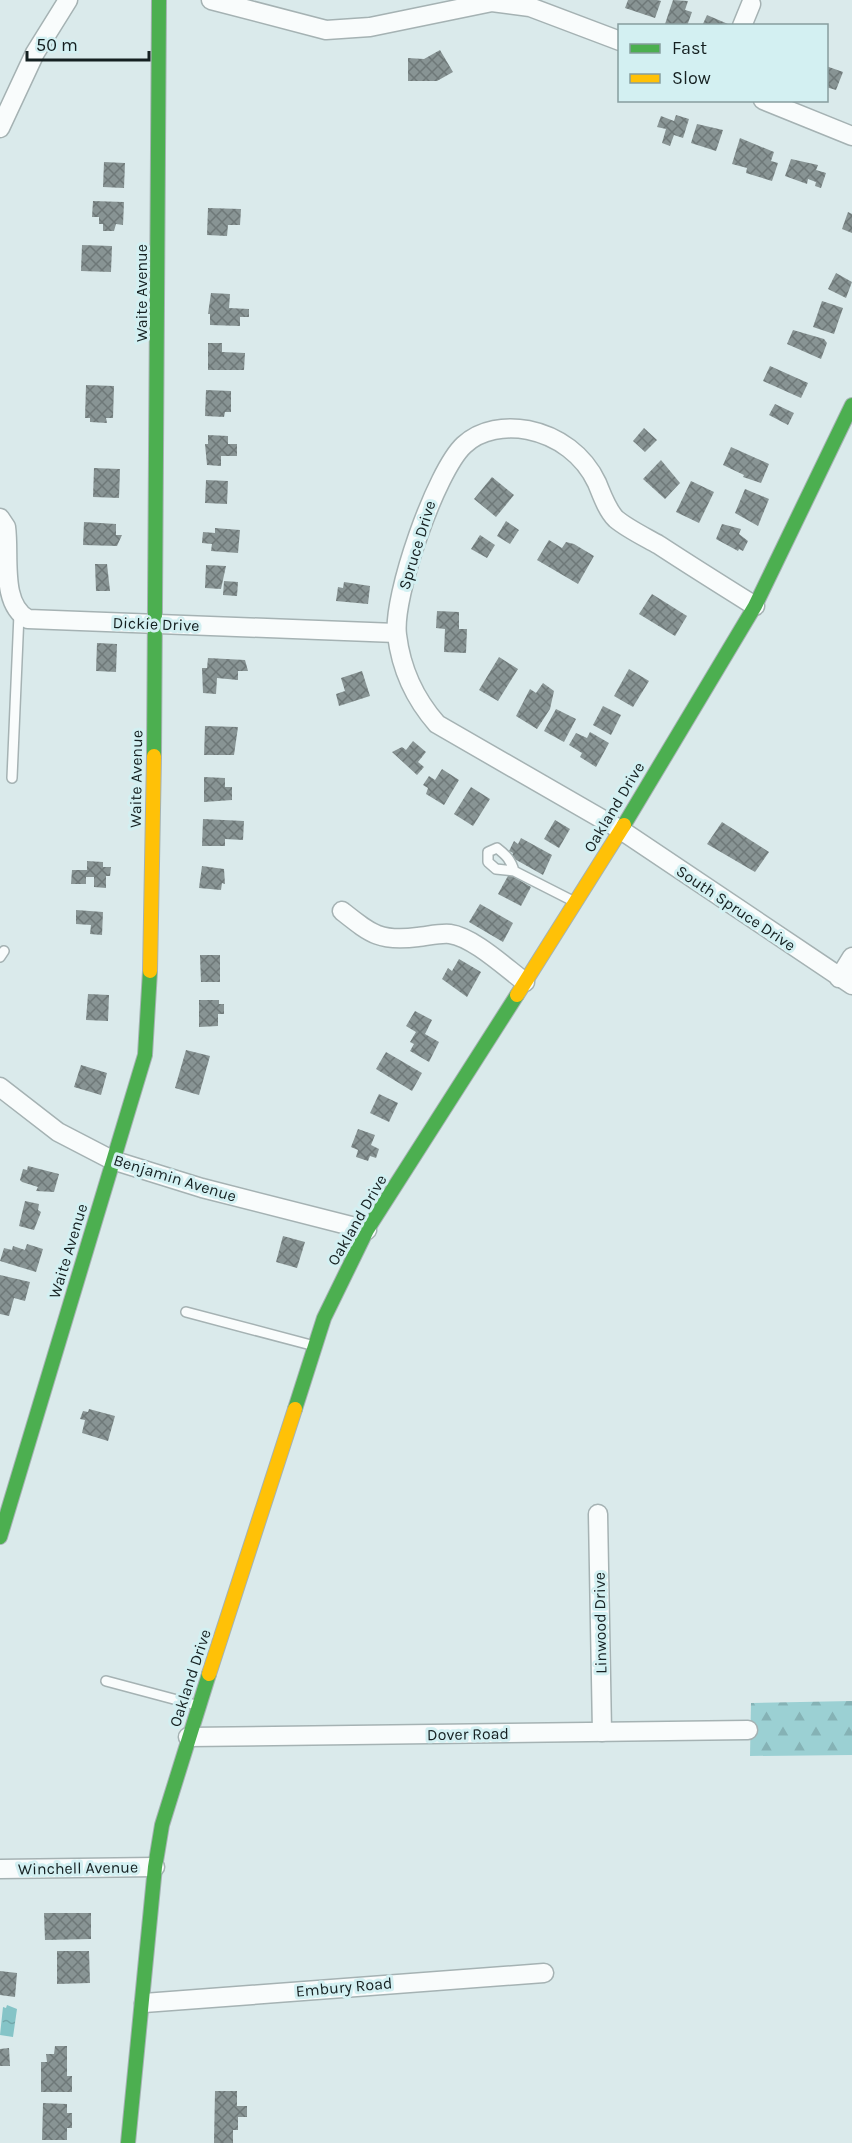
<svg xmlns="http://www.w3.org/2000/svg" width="852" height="2143" font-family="Karla,sans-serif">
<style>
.forest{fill:url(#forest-firs)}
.water{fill:url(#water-ripples)}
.building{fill:url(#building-cross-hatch)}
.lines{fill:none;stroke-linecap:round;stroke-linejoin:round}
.lane-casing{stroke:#a5b2b3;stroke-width:12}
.street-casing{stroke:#a5b2b3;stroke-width:21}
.fast-casing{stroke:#a5b2b3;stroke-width:16}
.slow-casing{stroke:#a5b2b3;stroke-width:16}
.lane{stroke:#f9fcfc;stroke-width:9}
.street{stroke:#f9fcfc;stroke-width:18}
.fast{stroke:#4caf50;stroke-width:14}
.slow{stroke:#ffc107;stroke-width:14}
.labels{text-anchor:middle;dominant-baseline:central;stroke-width:6;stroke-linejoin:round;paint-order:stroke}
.street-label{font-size:16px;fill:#152021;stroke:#d3f0f2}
</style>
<defs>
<pattern id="forest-firs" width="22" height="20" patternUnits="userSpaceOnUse" patternTransform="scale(1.5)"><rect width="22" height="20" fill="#9bd0d3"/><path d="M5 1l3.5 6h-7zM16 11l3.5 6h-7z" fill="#85b2b5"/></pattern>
<pattern id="water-ripples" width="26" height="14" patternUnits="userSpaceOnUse" patternTransform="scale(1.5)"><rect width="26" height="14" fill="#85c4c7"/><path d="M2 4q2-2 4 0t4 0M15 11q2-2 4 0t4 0" fill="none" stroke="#72a8ab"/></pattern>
<pattern id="building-cross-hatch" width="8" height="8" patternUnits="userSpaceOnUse" patternTransform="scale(1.5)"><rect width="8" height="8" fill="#889494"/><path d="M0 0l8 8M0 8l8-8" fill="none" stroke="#6e7878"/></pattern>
</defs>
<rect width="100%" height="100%" fill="#daeaeb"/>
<polygon class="forest" points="852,1701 852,1755 750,1756 751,1703"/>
<polygon class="water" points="7,2005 17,2009 13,2037 0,2035 3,2007 6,2008"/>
<g class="building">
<polygon points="628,0 657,0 661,1 655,18 625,8"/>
<polygon points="673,0 688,1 685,10 692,12 687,26 665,24"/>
<polygon points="707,15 728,24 727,26 702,26"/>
<polygon points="440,50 453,72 437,81 408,81 408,58 424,59"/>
<polygon points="826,66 843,72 836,90 826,87"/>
<polygon points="676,115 689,119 683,138 674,135 670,146 662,143 666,129 657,127 661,116 674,121"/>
<polygon points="697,124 723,130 716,151 691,143"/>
<polygon points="740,138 774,152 771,161 778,163 772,181 746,173 747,168 732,164"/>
<polygon points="791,159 818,165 816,170 826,173 821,188 815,186 816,182 808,179 807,184 785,176"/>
<polygon points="104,162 125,163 124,188 103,187"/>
<polygon points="93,201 124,202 123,225 116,224 114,231 103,231 103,224 99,224 99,217 92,217"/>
<polygon points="208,208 241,209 240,225 228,225 227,236 207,235"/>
<polygon points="848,212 852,214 852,233 842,229"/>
<polygon points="82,245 112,246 111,272 81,271"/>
<polygon points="836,273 852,282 846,298 828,289"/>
<polygon points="211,293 230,294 229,308 249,309 249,317 240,317 240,326 210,325 210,314 208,314"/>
<polygon points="822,301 843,308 834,334 813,327"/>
<polygon points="793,330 824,339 827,343 821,359 787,344"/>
<polygon points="208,343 222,343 222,352 245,353 244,370 208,370"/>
<polygon points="770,366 808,383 801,398 763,381"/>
<polygon points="86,385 114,386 113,418 106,418 107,423 90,422 90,418 85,418"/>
<polygon points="206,390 231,391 231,412 225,412 224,417 205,416"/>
<polygon points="775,404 794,413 788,425 769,415"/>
<polygon points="644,428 657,440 645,452 633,441"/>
<polygon points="208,435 228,436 228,444 237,444 237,456 221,456 221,466 207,465 205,444 208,444"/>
<polygon points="731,447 769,464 761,483 743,477 744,475 723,465"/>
<polygon points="661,460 680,483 665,499 643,479"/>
<polygon points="94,468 120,469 119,498 93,497"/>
<polygon points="492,477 514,495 496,517 474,499"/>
<polygon points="206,480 228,481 227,504 205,503"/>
<polygon points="691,481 714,492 699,523 676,512"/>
<polygon points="745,489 769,499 758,526 735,513"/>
<polygon points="506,521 519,530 510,544 497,536"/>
<polygon points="84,522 116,524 116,535 122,535 117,546 83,545"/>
<polygon points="722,524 741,529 739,534 748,541 743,551 739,549 738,551 716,539"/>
<polygon points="215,528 240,530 238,553 211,551 212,544 202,543 203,532 215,533"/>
<polygon points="480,535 495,545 487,558 471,549"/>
<polygon points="549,540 562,548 566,542 574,544 594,556 578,584 537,560"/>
<polygon points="95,564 107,564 110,591 96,591"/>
<polygon points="206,565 226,566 221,589 205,588"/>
<polygon points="224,581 238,582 237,596 223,595"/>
<polygon points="344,582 370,586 368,604 336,601 338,587 343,588"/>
<polygon points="652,594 687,616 675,636 639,614"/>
<polygon points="437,611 459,612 459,629 467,629 466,653 444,652 445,629 436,628"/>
<polygon points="97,643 117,644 116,672 96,671"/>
<polygon points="499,657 518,669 498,701 479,690"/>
<polygon points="208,658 245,660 248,671 238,671 238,680 217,678 216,694 203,693 202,668 207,668"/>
<polygon points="629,669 649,681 633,707 614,696"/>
<polygon points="362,671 370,696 339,706 336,694 345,691 341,678"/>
<polygon points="543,683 554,691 550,709 537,729 516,716 530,689 536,693"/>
<polygon points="603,706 621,715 611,735 593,725"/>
<polygon points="556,709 576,719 564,742 544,731"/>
<polygon points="205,726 238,727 234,755 204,755"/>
<polygon points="590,732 609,743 596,767 580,757 582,753 569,745 576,733 587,738"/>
<polygon points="413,741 426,752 418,762 424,767 417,775 392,752 402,747 406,750"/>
<polygon points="442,769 459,780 444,805 426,794 428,788 423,785 429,776 435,780"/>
<polygon points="204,777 225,778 225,787 232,787 232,800 204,802"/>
<polygon points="471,787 490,799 473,826 454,814"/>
<polygon points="203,819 244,821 243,840 225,839 225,846 202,846"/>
<polygon points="555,820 570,829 559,848 544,839"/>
<polygon points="722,822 769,852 755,872 707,844"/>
<polygon points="521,838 552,855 543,875 511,857 513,853 509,851 514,841 518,844"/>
<polygon points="87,861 103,862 103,867 111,867 110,876 106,876 106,888 94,887 94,877 86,877 86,884 71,884 72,870 87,870"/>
<polygon points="202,866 224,869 225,884 222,883 221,890 199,888"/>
<polygon points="509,874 531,887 521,906 498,894"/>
<polygon points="480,904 513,923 503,942 469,922"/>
<polygon points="76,910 103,912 102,935 90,934 91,925 76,924"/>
<polygon points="200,955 220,955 220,982 201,982"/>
<polygon points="459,959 481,972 467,997 442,979 448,968 452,971"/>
<polygon points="88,994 109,995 108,1021 86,1020"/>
<polygon points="199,1000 219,1000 219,1004 224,1004 224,1014 218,1014 218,1026 199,1027"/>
<polygon points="415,1011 432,1020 425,1034 439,1042 429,1062 410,1051 414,1044 410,1042 416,1032 406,1026"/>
<polygon points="186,1050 210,1056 199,1095 175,1088"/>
<polygon points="386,1052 422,1073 412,1091 376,1069"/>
<polygon points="81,1065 107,1073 101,1095 74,1087"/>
<polygon points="379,1094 398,1103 389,1122 370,1113"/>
<polygon points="358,1129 375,1135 371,1145 379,1149 376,1158 370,1156 368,1161 356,1157 358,1150 351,1147"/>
<polygon points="28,1166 59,1174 54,1192 36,1191 38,1187 22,1182 20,1180 23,1169 27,1170"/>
<polygon points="25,1201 39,1204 38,1210 41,1212 34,1230 19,1226"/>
<polygon points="283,1236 305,1242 297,1268 276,1262"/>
<polygon points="27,1244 43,1249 36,1272 0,1261 4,1248 12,1250 13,1246 25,1250"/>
<polygon points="0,1275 30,1282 25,1301 14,1298 9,1316 0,1314"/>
<polygon points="89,1409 115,1416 108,1441 82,1433 85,1420 80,1419 83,1411 88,1412"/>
<polygon points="44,1913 91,1913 91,1939 45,1940"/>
<polygon points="57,1951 89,1951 90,1983 57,1984"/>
<polygon points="0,1971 17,1973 15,1997 0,1995"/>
<polygon points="55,2046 67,2046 67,2076 72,2076 72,2092 41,2092 41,2062 47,2062 46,2054 54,2054"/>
<polygon points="9,2048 10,2066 0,2066 0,2049"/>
<polygon points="215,2091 237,2091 237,2106 247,2106 247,2117 238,2117 238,2130 233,2130 233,2143 214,2143"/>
<polygon points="43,2103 67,2104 67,2113 72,2113 72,2128 67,2128 67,2140 42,2140"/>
</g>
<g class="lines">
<g class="lane-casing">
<g id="lane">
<polyline points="12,778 19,614"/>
<path d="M514,871C511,860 506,855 497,848L488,852V862L496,869L514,871L575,902"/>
<polyline points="0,957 4,951"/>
<polyline points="186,1312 311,1345"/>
<polyline points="106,1681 196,1705"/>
</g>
</g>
<g class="street-casing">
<g id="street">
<polyline points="211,0 326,30 370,27 492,2 530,7 620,41"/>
<polyline points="742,26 751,4"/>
<polyline points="763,100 852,136"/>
<polyline points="0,128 35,53 68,0"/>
<path d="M0,518L6,527C10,555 0,604 28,619L396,633"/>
<path d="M755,606C723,586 691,566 659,545C645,537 628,529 616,519C607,510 602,495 597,483C584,455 558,436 528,430C506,426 481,429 464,445C436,471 392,597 397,635C401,668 415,699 437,724L621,830L852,985"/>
<path d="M342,911C371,934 380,942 418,937C428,936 440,933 450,934C473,937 506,968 525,982"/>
<polyline points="839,978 852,957"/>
<polyline points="0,1087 58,1132 112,1160 202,1188 367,1230"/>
<polyline points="598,1514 602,1732"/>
<polyline points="188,1737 748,1730"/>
<polyline points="0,1869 155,1867"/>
<polyline points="144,2003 544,1973"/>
</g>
</g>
<g class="fast-casing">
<g id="fast">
<polyline points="154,756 159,0"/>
<polyline points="624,825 755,606 852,405"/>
<polyline points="295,1409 324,1318 367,1230 517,995"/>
<polyline points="0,1537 145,1055 150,971"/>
<polyline points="128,2143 155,1867 162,1825 209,1674"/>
</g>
</g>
<g class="slow-casing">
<g id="slow">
<polyline points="150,971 154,756"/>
<polyline points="517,995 624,825"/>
<polyline points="209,1674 295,1409"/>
</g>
</g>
<use href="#lane" class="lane"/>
<use href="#street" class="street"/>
<use href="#fast" class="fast"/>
<use href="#slow" class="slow"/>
</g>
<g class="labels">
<g class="street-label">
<text transform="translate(141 293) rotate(-90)">Waite Avenue</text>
<text transform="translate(417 545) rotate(-73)">Spruce Drive</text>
<text transform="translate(156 624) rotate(2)">Dickie Drive</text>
<text transform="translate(136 779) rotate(-89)">Waite Avenue</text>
<text transform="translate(614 807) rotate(-59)">Oakland Drive</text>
<text transform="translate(736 908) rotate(34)">South Spruce Drive</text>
<text transform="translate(175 1178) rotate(17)">Benjamin Avenue</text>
<text transform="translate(357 1220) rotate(-60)">Oakland Drive</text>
<text transform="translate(68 1251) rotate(-73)">Waite Avenue</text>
<text transform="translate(600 1623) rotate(-91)">Linwood Drive</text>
<text transform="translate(190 1678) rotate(-72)">Oakland Drive</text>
<text transform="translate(468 1734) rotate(-1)">Dover Road</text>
<text transform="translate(78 1868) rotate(-1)">Winchell Avenue</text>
<text transform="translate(344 1987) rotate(-5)">Embury Road</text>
</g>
</g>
<rect x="618" y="24" width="210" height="78" fill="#d3f0f2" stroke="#879d9e" stroke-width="1.5"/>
<rect x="630" y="44" width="30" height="9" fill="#4caf50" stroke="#879d9e" stroke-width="1.5"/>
<text x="672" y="54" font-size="18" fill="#152021">Fast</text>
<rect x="630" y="74" width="30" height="9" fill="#ffc107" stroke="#879d9e" stroke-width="1.5"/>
<text x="672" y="84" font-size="18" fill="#152021">Slow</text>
<path d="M27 51v9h122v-9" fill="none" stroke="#152021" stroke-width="3"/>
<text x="36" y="51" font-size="18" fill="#152021" stroke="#d3f0f2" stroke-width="4.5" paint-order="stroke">50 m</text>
</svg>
